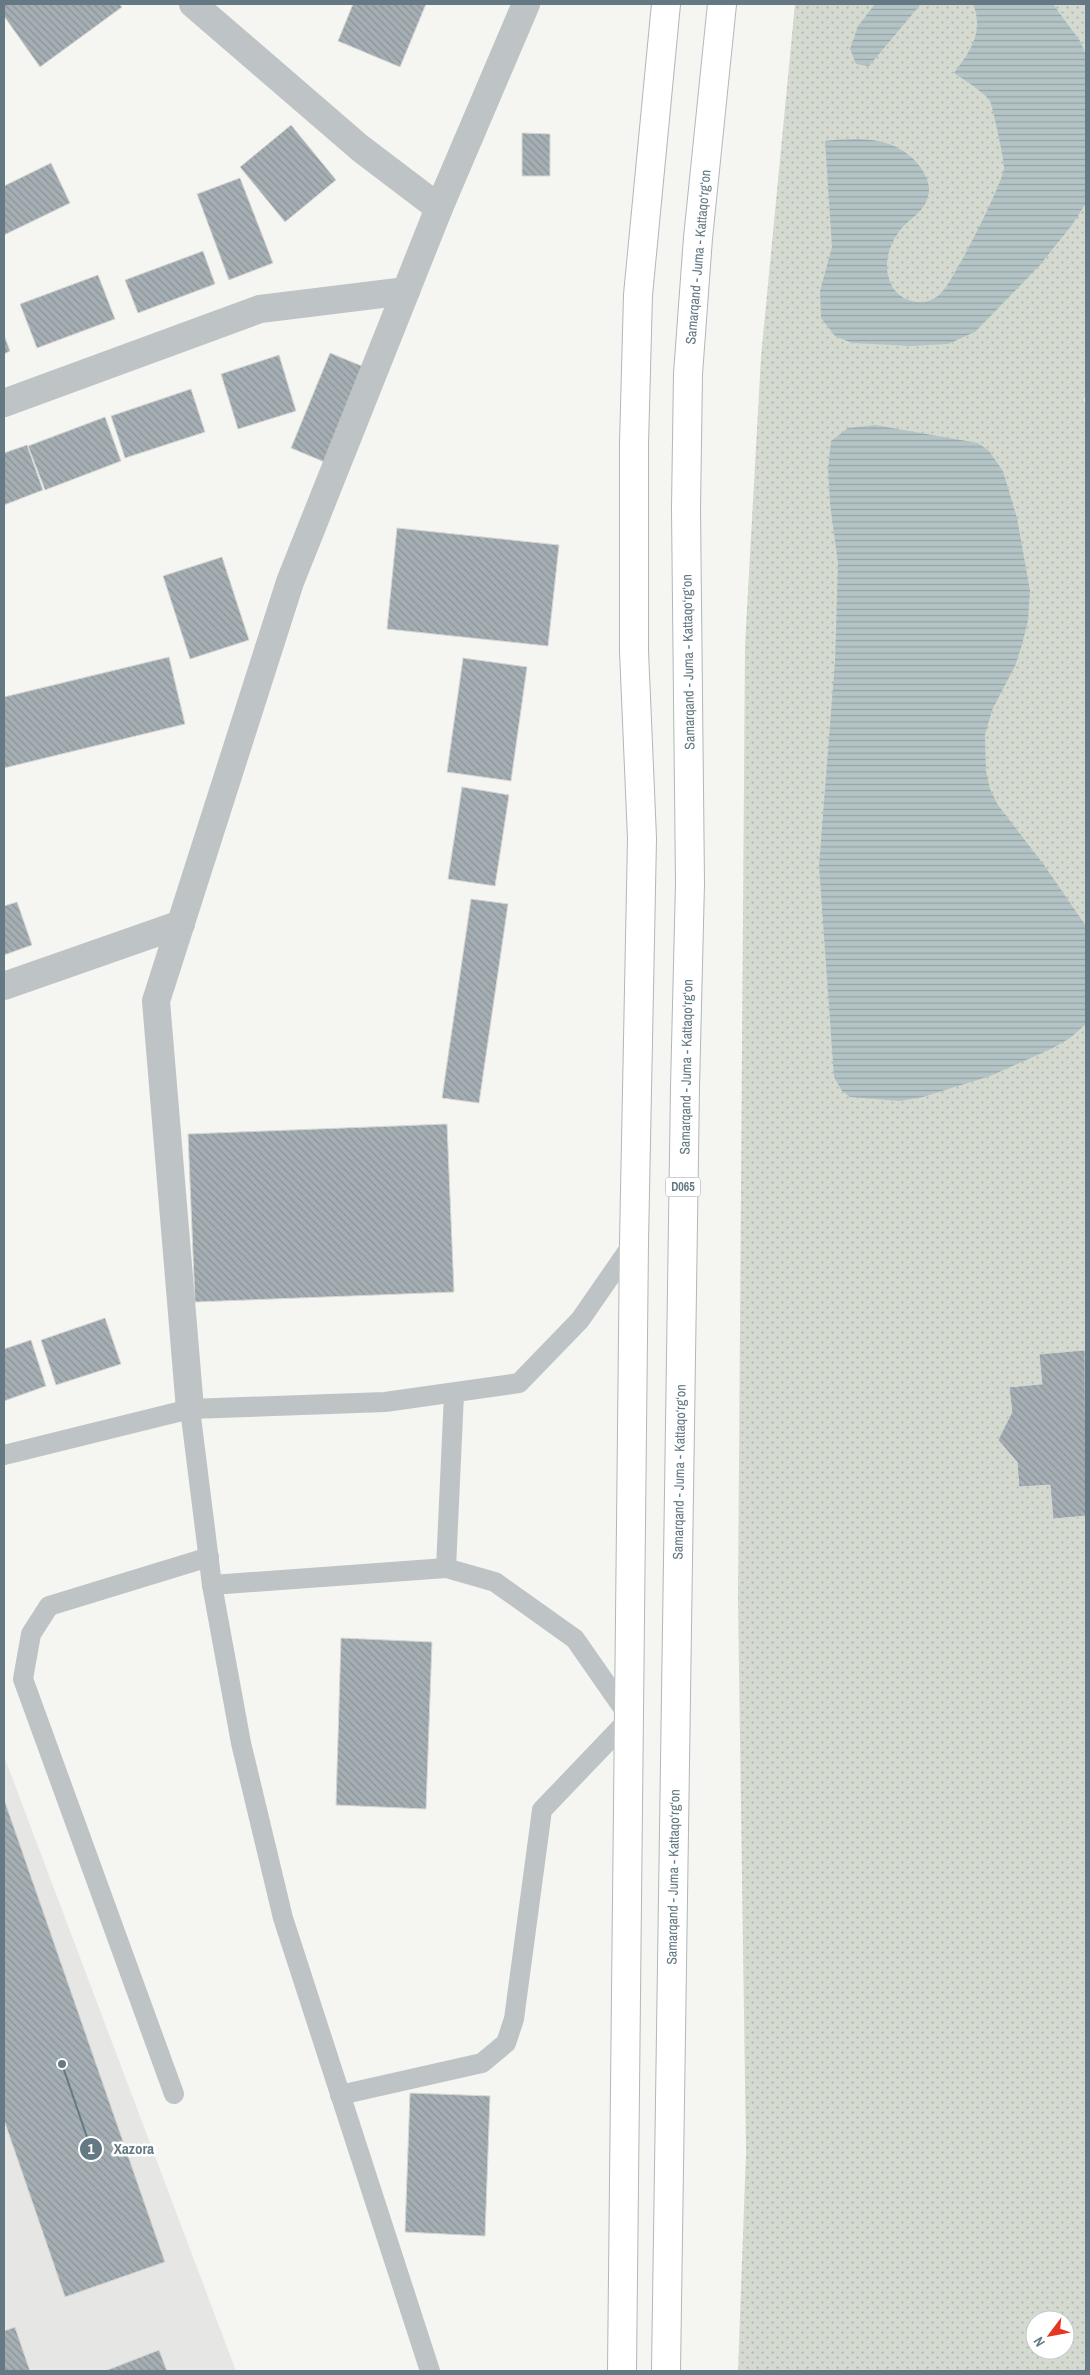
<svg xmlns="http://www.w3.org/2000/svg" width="1090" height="2375" font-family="'Archivo Narrow',sans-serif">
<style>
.built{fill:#e6e6e5}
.grass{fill:url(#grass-dots);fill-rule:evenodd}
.water{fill:url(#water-rules)}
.building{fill:url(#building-back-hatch);stroke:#d6d6d4}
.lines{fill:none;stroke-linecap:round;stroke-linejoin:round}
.primary-casing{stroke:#b1b7ba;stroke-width:30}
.lane{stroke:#bec3c6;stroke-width:20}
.street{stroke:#bec3c6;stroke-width:28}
.primary{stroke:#fff;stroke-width:28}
.labels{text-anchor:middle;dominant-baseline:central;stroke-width:5;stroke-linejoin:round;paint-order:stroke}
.shield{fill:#fff;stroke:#92a1a8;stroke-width:1}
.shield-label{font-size:12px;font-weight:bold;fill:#647983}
.street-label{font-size:14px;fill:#647983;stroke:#fff}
.leader{fill:none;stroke:#647983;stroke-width:2}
.callout-dot{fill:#647983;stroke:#fff;stroke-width:2}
.mark-label{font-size:15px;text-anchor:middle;font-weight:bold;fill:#fff}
.callout-label{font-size:15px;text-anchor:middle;font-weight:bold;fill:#647983;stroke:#fff;stroke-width:5;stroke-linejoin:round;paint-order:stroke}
</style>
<defs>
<pattern id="grass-dots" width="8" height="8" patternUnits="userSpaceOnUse" patternTransform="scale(1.25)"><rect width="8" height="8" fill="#d5dad0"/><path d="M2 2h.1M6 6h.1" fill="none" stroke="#b0b6ae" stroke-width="1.8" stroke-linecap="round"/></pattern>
<pattern id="water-rules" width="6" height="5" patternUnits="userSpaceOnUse" patternTransform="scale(1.25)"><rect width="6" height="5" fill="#b4c4c6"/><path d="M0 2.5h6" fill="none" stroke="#96a4a6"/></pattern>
<pattern id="building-back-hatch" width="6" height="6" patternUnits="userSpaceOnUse" patternTransform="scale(1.25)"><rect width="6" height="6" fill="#a5afb3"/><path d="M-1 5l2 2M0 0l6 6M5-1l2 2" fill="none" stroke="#8a9397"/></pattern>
</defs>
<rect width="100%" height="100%" fill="#f5f5f1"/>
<polygon class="built" points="4,1756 236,2371 4,2371"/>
<path class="grass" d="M795,4H1086V393L1084,400L1086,407V2371H738L746,2153L738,1599L745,645L761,357ZM1035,2320H1065V2350H1035Z"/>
<g class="water">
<polygon points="875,4 921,4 869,66 856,64 850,49 858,26"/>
<path d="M973,4H1053L1080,41L1086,55V203L1072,225L1040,265L975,332L948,344L910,346L852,343L835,336L821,318L820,291L832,247L825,141C860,137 898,136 921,168C927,177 931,186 928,196C924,212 912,217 902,228C889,243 882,266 891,284C896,295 906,301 918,302C927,303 935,299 941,293C953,282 1003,183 1004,168C1005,163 992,105 990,101C985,93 963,79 954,73C971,51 984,31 973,4Z"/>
<polygon points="875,425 978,443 989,451 1003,471 1017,518 1030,591 1028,621 1021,648 1015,666 993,708 985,734 986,771 990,789 998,805 1044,865 1086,926 1086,1024 1070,1038 1051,1049 990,1076 923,1097 900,1101 850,1097 842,1091 834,1077 819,866 835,661 838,563 830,504 828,468 831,441 848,428"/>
</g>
<g class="building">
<polygon points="4,4 119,4 122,7 40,67 4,16"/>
<polygon points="353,4 426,4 400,67 338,41"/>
<polygon points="291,125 336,180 285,222 240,167"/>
<polygon points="522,133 550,134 550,176 522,176"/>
<polygon points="51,163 70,203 4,235 4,186"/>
<polygon points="240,178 273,263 229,280 197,194"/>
<polygon points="203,251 215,284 138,313 125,280"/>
<polygon points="98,275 115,319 37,348 20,304"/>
<polygon points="4,335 10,351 4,354"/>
<polygon points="330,353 374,371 334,466 291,448"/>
<polygon points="279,355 296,411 238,429 221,374"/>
<polygon points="191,389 205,432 125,458 111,416"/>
<polygon points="105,417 121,461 45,490 28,446"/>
<polygon points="27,445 43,490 4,505 4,453"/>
<polygon points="397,528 559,545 548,646 387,629"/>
<polygon points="222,557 249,640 190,659 163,576"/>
<polygon points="169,657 185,724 4,768 4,697"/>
<polygon points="463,658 527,667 511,781 447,772"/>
<polygon points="462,787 509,795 495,886 448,879"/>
<polygon points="471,899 508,904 479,1103 442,1098"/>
<polygon points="17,902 32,945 4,955 4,906"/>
<polygon points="447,1124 454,1292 195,1302 188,1134"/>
<polygon points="105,1318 121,1364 56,1385 41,1340"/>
<polygon points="31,1340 46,1386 4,1401 4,1349"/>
<polygon points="1085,1350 1086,1516 1053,1519 1050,1485 1019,1487 1017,1462 998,1440 1012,1412 1009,1387 1042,1384 1039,1354"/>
<polygon points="341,1638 432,1642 426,1809 336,1805"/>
<polygon points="4,1799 165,2262 65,2297 4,2120"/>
<polygon points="410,2093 490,2096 485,2236 405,2232"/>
<polygon points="15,2327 30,2371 4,2371 4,2331"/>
<polygon points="159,2350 167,2371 105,2371"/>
</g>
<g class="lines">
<g class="primary-casing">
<g id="primary">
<polyline points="622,2371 634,1242 642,838 634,651 634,444 638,295 666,4"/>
<polyline points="666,2371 685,1087 690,883 686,509 688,374 698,238 722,4"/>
</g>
</g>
<g class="lane">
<polyline points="190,1409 212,1585 241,1743 283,1918 430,2371"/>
<polyline points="4,1455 190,1409 385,1402 519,1383 580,1320 634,1242"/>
<polyline points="446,1568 454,1394"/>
<polyline points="212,1585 446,1568 495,1582 575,1639 630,1718 542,1810 514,2019 506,2043 482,2063 340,2095"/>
<polyline points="174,2094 23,1679 31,1634 49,1606 209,1557"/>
</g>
<g class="street">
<polyline points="193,4 360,148 439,208"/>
<polyline points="4,403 260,309 406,291"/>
<polyline points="4,986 181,924"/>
<polyline points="190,1409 156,1001 290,582 439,208 526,4"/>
</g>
<use href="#primary" class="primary"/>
</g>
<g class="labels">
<rect class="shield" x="665.5" y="1177.5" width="35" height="19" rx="4"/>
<g class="shield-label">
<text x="683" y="1187">D065</text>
</g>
<g class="street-label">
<text transform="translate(698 257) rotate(-85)">Samarqand - Juma - Kattaqo‘rg‘on</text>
<text transform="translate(688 662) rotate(-91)">Samarqand - Juma - Kattaqo‘rg‘on</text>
<text transform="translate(686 1067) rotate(-89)">Samarqand - Juma - Kattaqo‘rg‘on</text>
<text transform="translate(679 1472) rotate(-89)">Samarqand - Juma - Kattaqo‘rg‘on</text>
<text transform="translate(673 1877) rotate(-89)">Samarqand - Juma - Kattaqo‘rg‘on</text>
</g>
</g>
<path class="leader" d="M62 2064L91 2149"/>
<g class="callout-dot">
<circle cx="62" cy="2064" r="5"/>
<circle cx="91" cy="2149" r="12"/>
</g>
<g class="mark-label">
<text x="91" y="2154">1</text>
</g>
<g class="callout-label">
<text x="134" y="2154">Xazora</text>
</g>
<rect width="1090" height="2375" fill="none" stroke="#647983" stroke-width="10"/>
<g transform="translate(1050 2335) rotate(238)"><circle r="24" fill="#ffffff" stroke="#c1c9cd"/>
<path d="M0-4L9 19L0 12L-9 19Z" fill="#e53621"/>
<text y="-8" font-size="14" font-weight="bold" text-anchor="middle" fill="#647983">N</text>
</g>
</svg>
